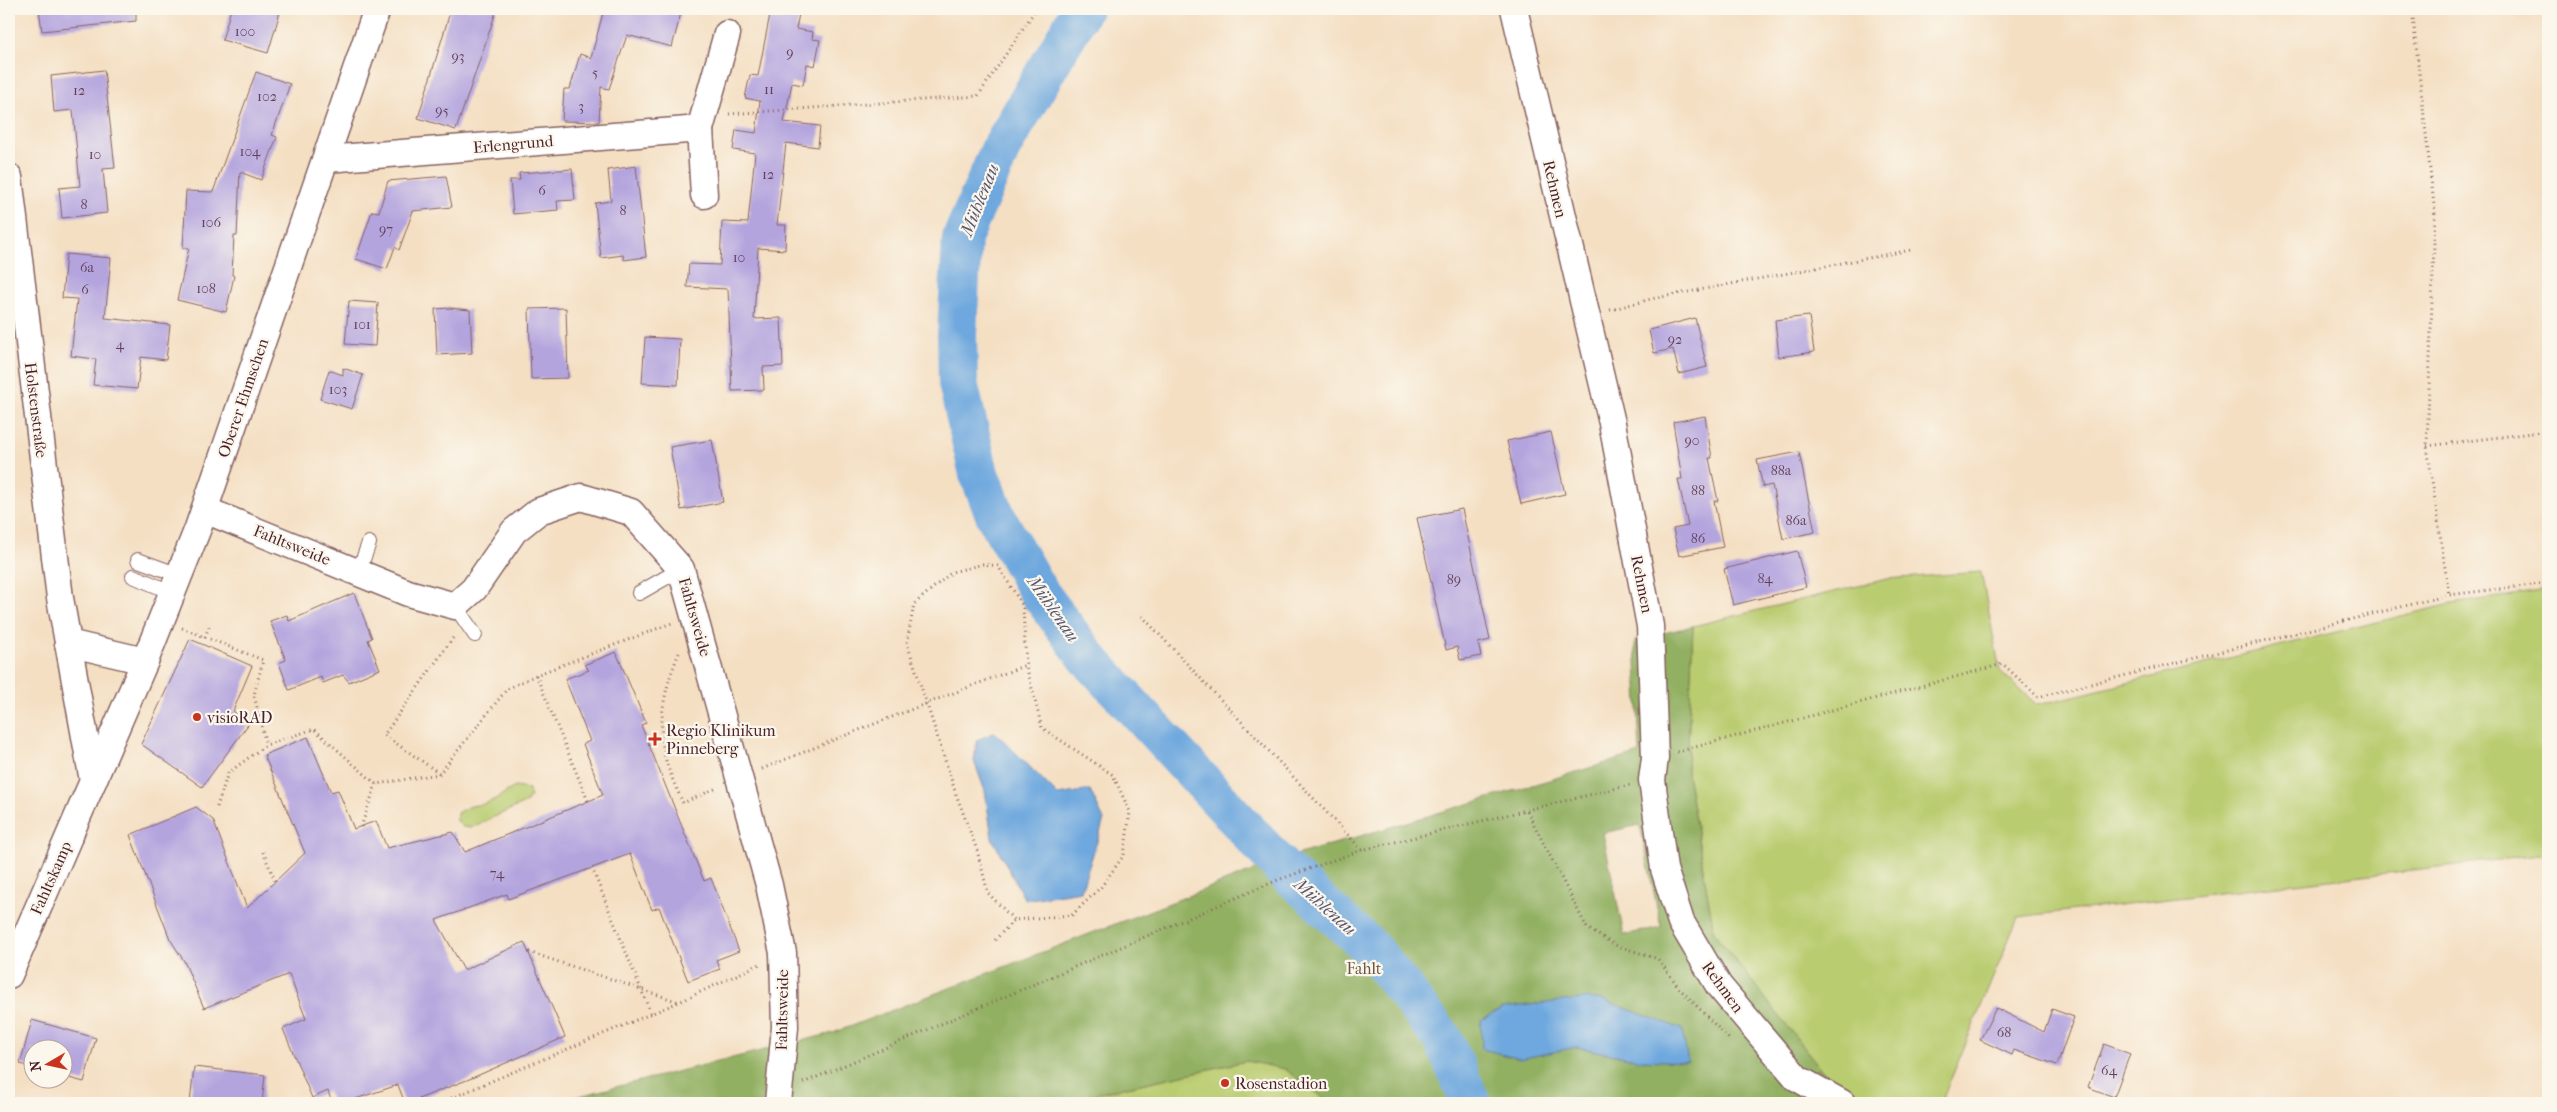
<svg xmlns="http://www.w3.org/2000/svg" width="2557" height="1112" font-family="'IM FELL French Canon',serif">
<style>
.green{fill:#b9cc70;stroke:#82764e}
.forest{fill:#92b062;stroke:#6e6846;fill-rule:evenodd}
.water{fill:#6ea8de;stroke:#5c6484}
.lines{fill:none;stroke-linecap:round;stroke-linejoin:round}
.river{stroke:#6ea8de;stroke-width:40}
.building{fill:#b4a4de}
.service-casing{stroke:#866260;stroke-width:16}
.minor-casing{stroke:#866260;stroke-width:29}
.path{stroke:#866260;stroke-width:3;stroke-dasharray:1 4;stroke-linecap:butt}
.service{stroke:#fff;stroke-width:14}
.minor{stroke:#fff;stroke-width:26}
.poi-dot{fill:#c8321e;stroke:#fbf7ec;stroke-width:2}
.labels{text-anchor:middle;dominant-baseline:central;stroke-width:4.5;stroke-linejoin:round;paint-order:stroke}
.number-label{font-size:14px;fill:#644058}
.street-label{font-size:16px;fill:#4a1f2b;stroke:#fbf7ec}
.poi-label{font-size:16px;fill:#4a1f2b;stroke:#fbf7ec;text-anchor:start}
.park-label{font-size:16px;fill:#6b5340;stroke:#fbf7ec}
.water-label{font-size:18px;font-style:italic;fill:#585673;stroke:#fbf7ec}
</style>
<rect width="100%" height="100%" fill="#fbf7ec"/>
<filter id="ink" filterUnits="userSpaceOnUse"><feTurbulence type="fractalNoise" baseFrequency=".02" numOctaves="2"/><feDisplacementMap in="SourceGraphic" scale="10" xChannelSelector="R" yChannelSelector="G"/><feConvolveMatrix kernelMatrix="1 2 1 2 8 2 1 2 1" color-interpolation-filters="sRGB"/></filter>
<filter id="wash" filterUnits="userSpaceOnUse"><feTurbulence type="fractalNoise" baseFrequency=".0096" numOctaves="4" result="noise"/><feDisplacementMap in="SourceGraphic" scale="20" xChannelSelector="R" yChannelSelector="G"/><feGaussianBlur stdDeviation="1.12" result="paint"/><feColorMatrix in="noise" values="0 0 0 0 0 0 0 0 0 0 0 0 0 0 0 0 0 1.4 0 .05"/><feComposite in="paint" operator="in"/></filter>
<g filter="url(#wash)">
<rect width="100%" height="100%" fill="#f4dfc3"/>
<g class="green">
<polygon points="1981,572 2000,671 2037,705 2451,604 2548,590 2548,854 2018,917 1941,1103 1865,1103 1824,1073 1714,933 1687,773 1693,626 1887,579"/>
<path d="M515,787L529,789L530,796L527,802L470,828L463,827L457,821V813C469,806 470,806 483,804C493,802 505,792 515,787Z"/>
<polygon points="1246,1061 1285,1068 1330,1103 1054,1103"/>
</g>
<path class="forest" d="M1693,626L1687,773L1714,933L1824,1073L1801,1103H1330L1285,1069L1246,1061L1054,1103H551L833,1033L1286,858L1640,753L1635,640ZM1640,825L1661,927L1624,935L1603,833ZM1481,1020L1688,1061L1639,1060L1577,1047L1482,1049Z"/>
<g class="water">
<polygon points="995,732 1058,795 1090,790 1104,820 1081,891 1025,900 992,838 985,791 974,761 977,740"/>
<polygon points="1589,998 1603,1000 1682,1029 1688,1062 1639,1060 1577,1047 1520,1059 1482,1049 1481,1020 1503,1008"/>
</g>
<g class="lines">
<polyline class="river" points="1082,9 1001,148 962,238 957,335 958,383 979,474 996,517 1038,591 1088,658 1284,870 1372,949 1443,1039 1471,1103"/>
</g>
<g id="blocks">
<g class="building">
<polygon points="39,9 136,9 136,21 42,31"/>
<polygon points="231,9 281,9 268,53 222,40"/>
<polygon points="451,9 497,9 456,130 418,118"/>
<polygon points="604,9 682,9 672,47 627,35 609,89 601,87 599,122 562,121 564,89 570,89 580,54 591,58"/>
<polygon points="771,9 800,9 796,29 813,32 812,39 820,40 815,66 807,64 803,85 792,83 784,122 820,126 818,147 786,143 777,225 786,225 785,250 758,248 754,319 781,318 783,366 763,367 764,390 732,391 728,289 687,287 689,264 720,265 722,222 748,223 755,153 733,150 736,130 756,133 760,101 745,98 750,75 758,76"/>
<polygon points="104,70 115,168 103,169 107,213 62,218 59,188 80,186 73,110 54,112 51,76"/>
<polygon points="256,72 290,84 272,135 277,137 261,180 240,172 237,236 234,236 232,275 234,276 226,312 177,300 189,248 183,248 186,191 213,192"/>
<polygon points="636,166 646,257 624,260 623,255 601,258 595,203 611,201 608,170"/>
<polygon points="572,169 575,200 557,201 558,210 513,214 510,180 520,180 519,173"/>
<polygon points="446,176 452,207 413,211 399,250 395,247 387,269 356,259 372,211 379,212 388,181"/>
<polygon points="66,254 111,258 105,318 170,325 166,360 141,357 137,389 93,385 96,359 71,356 77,299 62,298"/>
<polygon points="349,301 378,303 375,346 345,344"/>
<polygon points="450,308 470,310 472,353 437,355 435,309"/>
<polygon points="566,308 568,378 531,379 529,309"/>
<polygon points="1809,316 1814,352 1779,357 1775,320"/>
<polygon points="1695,318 1707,367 1679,374 1673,349 1654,353 1649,330"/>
<polygon points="645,337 680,339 678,385 642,383"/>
<polygon points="343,368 363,375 352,409 320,399 329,370 343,375"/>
<polygon points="1705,416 1712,458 1709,458 1718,501 1714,501 1723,547 1679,556 1673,529 1688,526 1678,479 1682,479 1673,422"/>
<polygon points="1551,432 1565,494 1521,504 1507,441"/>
<polygon points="712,440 723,502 681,510 670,447"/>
<polygon points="1799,452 1815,532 1783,539 1772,485 1763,487 1757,460"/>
<polygon points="1462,509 1490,640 1478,643 1481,656 1460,660 1457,647 1446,650 1417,518"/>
<polygon points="1797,551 1806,587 1733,605 1724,569"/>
<polygon points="354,593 372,638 368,640 380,669 349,682 343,675 323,683 321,677 289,690 279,663 286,660 270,621 287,615 289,621"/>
<polygon points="190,639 252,666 233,711 250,722 202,787 141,744"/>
<polygon points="616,652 646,723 641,725 704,881 711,878 739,951 716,960 720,969 688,981 659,907 652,910 630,854 508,899 507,894 436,920 464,970 524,942 565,1037 472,1078 408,1103 405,1103 398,1085 343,1103 332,1103 328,1091 312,1098 283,1029 306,1019 289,974 204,1008 184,961 170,939 130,835 196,807 213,820 247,908 305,853 264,755 308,737 331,792 338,790 354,829 376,821 387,848 453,832 465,852 603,795 583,744 590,741 565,679 589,670 584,665"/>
<polygon points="1996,1008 2044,1032 2052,1009 2074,1017 2057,1065 2014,1050 2012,1055 1980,1040"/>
<polygon points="32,1020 96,1038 84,1082 62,1076 62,1050 32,1050 32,1067 20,1064"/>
<polygon points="2104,1044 2130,1054 2114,1097 2088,1087"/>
<polygon points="194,1067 265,1075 262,1103 190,1103"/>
</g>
</g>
</g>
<g filter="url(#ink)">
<use href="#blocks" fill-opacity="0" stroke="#866260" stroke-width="1"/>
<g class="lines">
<g class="service-casing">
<g id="service">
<polyline points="138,560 179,575"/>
<polyline points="358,573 369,543"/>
<polyline points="133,576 171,592"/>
<polyline points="639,593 681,569"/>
<polyline points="455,606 475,635"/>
</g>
</g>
<g class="minor-casing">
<g id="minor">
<polyline points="1514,9 1612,423 1650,626 1655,758 1652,780 1664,869 1681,922 1719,986 1797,1078 1842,1103"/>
<polyline points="327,159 700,129"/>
<polyline points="9,177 60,598 93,781"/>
<polyline points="704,195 700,129 727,34"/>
<polyline points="205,510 408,593 455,606 474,589 514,531 539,511 581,497 631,512 681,569 769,885 783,953 785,1027 778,1103"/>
<polyline points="68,643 145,661"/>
<polyline points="9,975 145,661 198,528 377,9"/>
</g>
</g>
<g class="path">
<polyline points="2412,9 2435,214 2427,446 2449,595"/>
<polyline points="729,114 978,96 1036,9"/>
<polyline points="1610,310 1651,299 1911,250"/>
<polyline points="2427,446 2548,431"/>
<polyline points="1142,616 1362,850"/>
<polyline points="182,628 263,660 254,695 266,745"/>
<polyline points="205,637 210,624"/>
<path d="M679,653C666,684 657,719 664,752C667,769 676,787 683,803L717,788"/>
<polyline points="536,675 588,801"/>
<polyline points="1677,752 2003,664 2038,697 2449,595 2548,583"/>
<path d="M762,769C850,733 938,699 1026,665L1023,606L998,566L983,564L952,572L914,604L907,643L956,794L977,850L988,893L1014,920L1072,915L1101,887L1124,855L1130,812L1113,775L1042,728L1026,665"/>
<polyline points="439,773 384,735 455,635"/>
<polyline points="217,807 228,773 266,745 314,729 376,784 439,774 507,689 536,675 672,623"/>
<polyline points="1527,811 1587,928 1615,945 1658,959 1680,989 1729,1039"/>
<polyline points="361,827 376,784"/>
<polyline points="263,852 276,883"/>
<polyline points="592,868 651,1014"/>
<polyline points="995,940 1014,920"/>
<polyline points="529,952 679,1002"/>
<polyline points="803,1083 1278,880 1362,850 1630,785"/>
<polyline points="442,1102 679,1002 760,964"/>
<polyline points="1778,1103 1783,1097"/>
</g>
<use href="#service" class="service"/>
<use href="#minor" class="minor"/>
</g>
</g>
<g class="poi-dot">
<circle cx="197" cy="717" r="5"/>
<path d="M652.5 731.5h5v5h5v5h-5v5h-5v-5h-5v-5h5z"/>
<circle cx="1225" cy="1083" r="5"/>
</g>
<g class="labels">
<g class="number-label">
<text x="245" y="31">100</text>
<text x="790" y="52">9</text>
<text x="458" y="56">93</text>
<text x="595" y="72">5</text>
<text x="769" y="89">11</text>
<text x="79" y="90">12</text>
<text x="267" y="96">102</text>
<text x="581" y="106">3</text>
<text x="442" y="110">95</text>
<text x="250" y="151">104</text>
<text x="95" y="154">10</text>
<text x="768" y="174">12</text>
<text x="542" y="190">6</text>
<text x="84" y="204">8</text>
<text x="623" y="210">8</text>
<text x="211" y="222">106</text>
<text x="386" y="229">97</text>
<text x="739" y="257">10</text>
<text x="87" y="267">6a</text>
<text x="206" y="288">108</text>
<text x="85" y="289">6</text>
<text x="362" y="324">101</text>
<text x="1675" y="339">92</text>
<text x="120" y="344">4</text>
<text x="338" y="389">103</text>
<text x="1692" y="440">90</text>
<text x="1781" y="470">88a</text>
<text x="1698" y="490">88</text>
<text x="1796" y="520">86a</text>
<text x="1698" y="538">86</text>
<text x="1765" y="578">84</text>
<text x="1454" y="579">89</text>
<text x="497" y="873">74</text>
<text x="2004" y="1032">68</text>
<text x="2109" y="1070">64</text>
</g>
<g class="street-label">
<text transform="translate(513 144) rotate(-5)">Erlengrund</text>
<text transform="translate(1555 189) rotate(77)">Rehmen</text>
<text transform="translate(243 398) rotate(-71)">Oberer Ehmschen</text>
<text transform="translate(36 410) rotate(83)">Holstenstraße</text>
<text transform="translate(292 545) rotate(22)">Fahltsweide</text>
<text transform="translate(1642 584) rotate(79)">Rehmen</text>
<text transform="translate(695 617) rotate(74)">Fahltsweide</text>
<text transform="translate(51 878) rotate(-66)">Fahltskamp</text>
<text transform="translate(1723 987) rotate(54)">Rehmen</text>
<text transform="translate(782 1010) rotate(-89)">Fahltsweide</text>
</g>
<g class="poi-label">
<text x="207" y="717">visioRAD</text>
<text x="666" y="730">Regio Klinikum<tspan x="666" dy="18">Pinneberg</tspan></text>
<text x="1235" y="1083">Rosenstadion</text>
</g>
<g class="park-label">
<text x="1364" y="968">Fahlt</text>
</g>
<g class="water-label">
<text transform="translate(980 200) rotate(-68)">Mühlenau</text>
<text transform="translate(1053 609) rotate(55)">Mühlenau</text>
<text transform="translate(1325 907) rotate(42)">Mühlenau</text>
</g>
</g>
<rect width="2557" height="1112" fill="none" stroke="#fbf7ec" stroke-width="30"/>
<g transform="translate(48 1064) rotate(261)"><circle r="24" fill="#fbf7ec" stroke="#b4a19f"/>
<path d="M0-4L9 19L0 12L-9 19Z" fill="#c8321e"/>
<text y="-8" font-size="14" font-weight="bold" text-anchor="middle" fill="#4a1f2b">N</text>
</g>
</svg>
